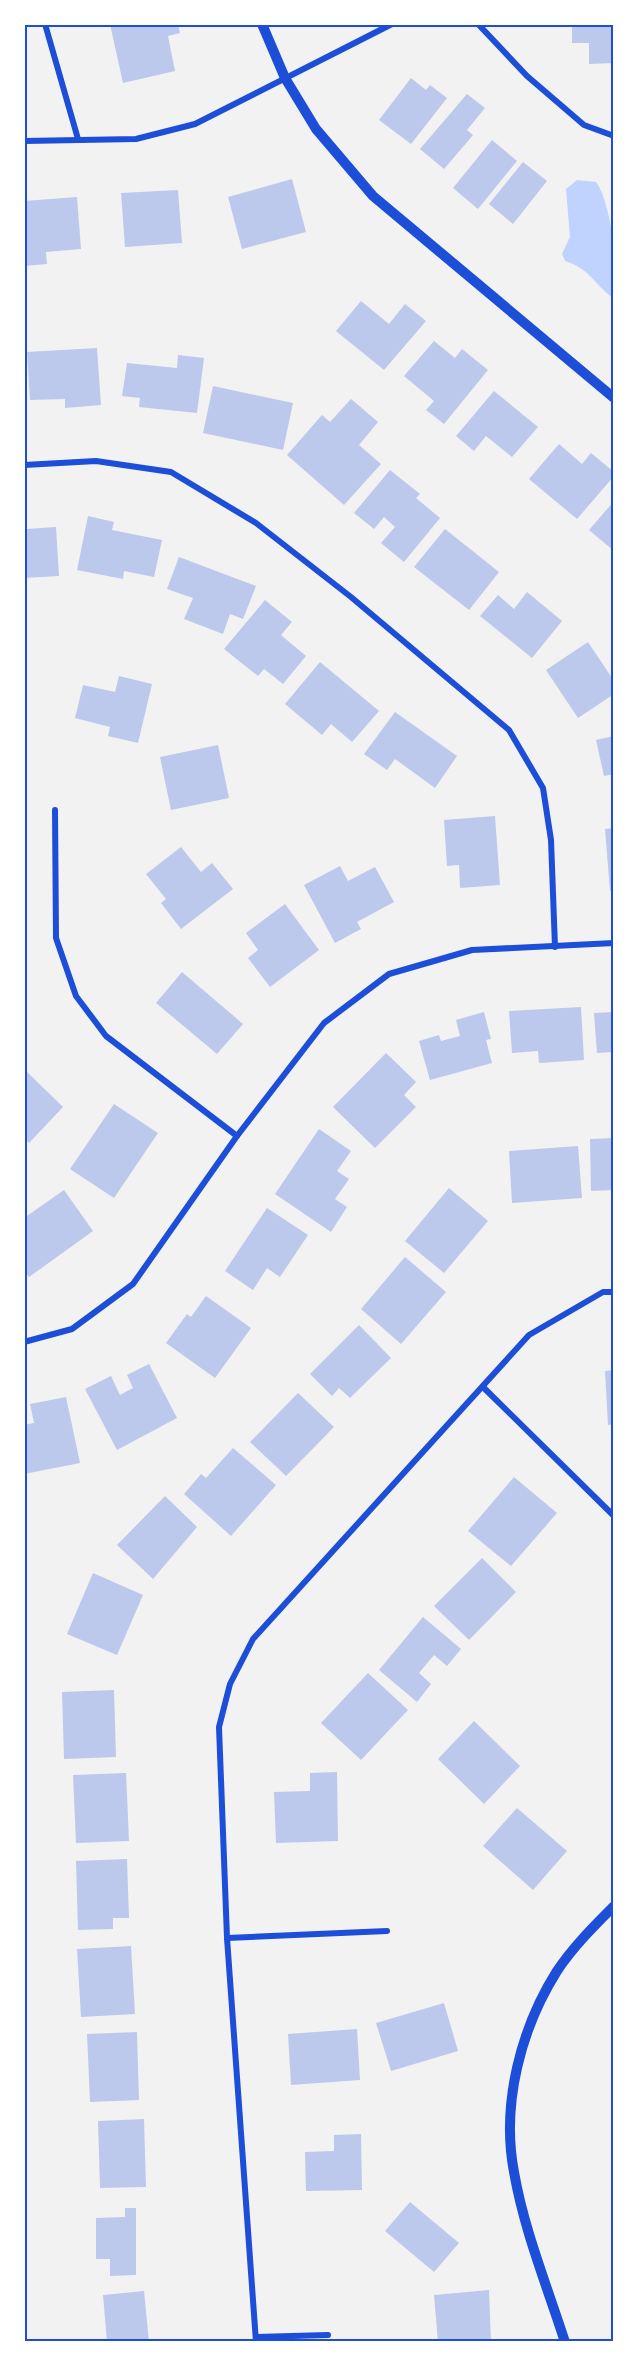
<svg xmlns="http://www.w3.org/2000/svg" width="638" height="2366" font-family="Arial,sans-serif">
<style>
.water{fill:#bfd3fe}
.building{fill:#bdc9ec}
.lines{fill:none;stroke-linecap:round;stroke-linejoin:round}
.minor{stroke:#1d4ed8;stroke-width:6}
.tertiary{stroke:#1d4ed8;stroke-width:10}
.neatline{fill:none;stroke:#1d4ed8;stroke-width:2}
</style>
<rect width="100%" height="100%" fill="#f2f2f2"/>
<path class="water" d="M577,180L596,182C611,202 620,273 613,298C593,283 589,268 565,261L562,254L570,237L566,189Z"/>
<g class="building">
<polygon points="110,24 178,24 180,33 168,36 175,71 123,83"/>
<polygon points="572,24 614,24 614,63 589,64 589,43 572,43"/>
<polygon points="411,78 426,90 430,85 447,98 411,144 379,120"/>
<polygon points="467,94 485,108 467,130 473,135 444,169 420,149"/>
<polygon points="492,140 517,161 478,209 453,188"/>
<polygon points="523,162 547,181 513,224 489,204"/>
<polygon points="292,179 306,232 242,249 228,197"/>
<polygon points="178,190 182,243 125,247 121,193"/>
<polygon points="77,197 81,249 46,252 47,264 24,266 24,201"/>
<polygon points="361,301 389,324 405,304 426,321 384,370 336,331"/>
<polygon points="434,341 455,358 462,349 488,370 444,424 426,410 434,401 404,376"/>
<polygon points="97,348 101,405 65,408 65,399 30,400 27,352"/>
<polygon points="178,355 204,358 197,413 139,407 140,398 122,396 127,363 177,368"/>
<polygon points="213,386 293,403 283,450 203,433"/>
<polygon points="494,391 538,427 512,457 486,436 474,451 456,436"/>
<polygon points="351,399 378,422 359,445 381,464 344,505 287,455 322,415 330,422"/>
<polygon points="559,444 582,464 591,453 614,472 614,476 577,519 529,479"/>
<polygon points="390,470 420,494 416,498 440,518 404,562 381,543 395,527 384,517 374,529 354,513"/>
<polygon points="614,501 614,551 589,530"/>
<polygon points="88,516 114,522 112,530 162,540 154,577 124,571 123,579 77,570"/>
<polygon points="56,527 59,576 24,578 27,529"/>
<polygon points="445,529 499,572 469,610 414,567"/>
<polygon points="179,557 256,586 243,619 230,614 223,634 184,619 193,598 167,589"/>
<polygon points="527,592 562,621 532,658 480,616 498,595 514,609"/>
<polygon points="265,600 292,622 281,635 306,656 283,684 264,669 258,676 224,649"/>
<polygon points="588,642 614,681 614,694 578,718 546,670"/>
<polygon points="320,662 379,711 352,742 331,724 322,735 285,704"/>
<polygon points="119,676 152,684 138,743 108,736 110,727 75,718 83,685 115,692"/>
<polygon points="395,712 457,756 435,788 395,759 387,770 364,754"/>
<polygon points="614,736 614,774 604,776 596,740"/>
<polygon points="218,745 229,798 171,810 160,757"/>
<polygon points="495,816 500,885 460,888 459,865 447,866 444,820"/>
<polygon points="614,828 614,890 610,891 605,829"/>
<polygon points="181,847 201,872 212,863 233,889 181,929 161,903 166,899 146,874"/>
<polygon points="340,866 348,881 375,867 394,902 357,922 361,929 335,943 304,885"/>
<polygon points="285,904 319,950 270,987 248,958 258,950 246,933"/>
<polygon points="182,972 243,1024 217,1054 156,1003"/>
<polygon points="581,1007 584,1060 539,1063 538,1051 512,1053 509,1011"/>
<polygon points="484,1012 491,1039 486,1040 492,1063 430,1080 419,1041 439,1035 441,1041 460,1036 456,1020"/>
<polygon points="614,1012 614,1052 597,1053 594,1013"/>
<polygon points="386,1053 416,1082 404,1095 416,1107 375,1148 333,1107"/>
<polygon points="24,1069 63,1107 29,1143 24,1138"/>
<polygon points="114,1104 158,1133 114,1198 70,1169"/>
<polygon points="319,1129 351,1151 337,1171 349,1179 335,1199 347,1207 331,1232 275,1194"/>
<polygon points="614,1138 614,1190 591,1191 590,1139"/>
<polygon points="578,1146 582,1198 512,1203 509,1151"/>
<polygon points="449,1188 488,1221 444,1273 405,1241"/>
<polygon points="64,1190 93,1231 29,1277 24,1270 24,1232 26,1230 24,1218"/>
<polygon points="267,1208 308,1235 280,1277 267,1268 253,1290 225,1271"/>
<polygon points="405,1257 446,1292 401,1344 361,1309"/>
<polygon points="206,1296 251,1328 215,1378 166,1343 187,1314 191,1317"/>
<polygon points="359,1325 391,1358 350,1398 339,1388 332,1396 310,1374"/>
<polygon points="149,1364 177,1418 117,1450 85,1389 111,1376 120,1395 133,1388 127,1375"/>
<polygon points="614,1370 614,1424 608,1425 605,1371"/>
<polygon points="298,1393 334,1427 286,1476 250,1442"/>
<polygon points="66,1397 80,1463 24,1474 24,1425 34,1423 30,1404"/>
<polygon points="233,1448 276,1485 231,1536 184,1494 201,1474 206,1478"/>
<polygon points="514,1477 557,1513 511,1566 468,1531"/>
<polygon points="165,1496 197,1527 153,1579 117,1545"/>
<polygon points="482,1558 516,1592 469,1640 434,1606"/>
<polygon points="93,1573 143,1595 117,1655 67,1634"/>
<polygon points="423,1617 461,1649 447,1666 434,1655 419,1673 431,1684 417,1702 379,1670"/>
<polygon points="368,1673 408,1710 361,1760 321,1723"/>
<polygon points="114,1690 116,1757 64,1759 62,1692"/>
<polygon points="474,1721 520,1766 484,1804 438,1759"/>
<polygon points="337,1772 338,1841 276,1843 274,1792 310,1791 310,1773"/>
<polygon points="126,1773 129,1841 76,1843 73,1775"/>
<polygon points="517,1808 567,1851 533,1890 483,1846"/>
<polygon points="127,1859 129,1918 113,1918 113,1929 78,1930 76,1861"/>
<polygon points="131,1946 135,2014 81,2017 77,1949"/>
<polygon points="444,2003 458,2051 391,2071 376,2023"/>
<polygon points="357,2029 360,2080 291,2085 288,2034"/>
<polygon points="137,2032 139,2100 90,2102 87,2034"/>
<polygon points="144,2119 146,2187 100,2188 98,2121"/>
<polygon points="361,2134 362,2190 306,2191 305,2152 334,2151 334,2135"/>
<polygon points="410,2202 459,2243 434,2272 385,2231"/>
<polygon points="125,2208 136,2208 136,2275 110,2276 110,2259 96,2259 96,2218 125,2217"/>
<polygon points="489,2290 491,2342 438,2342 434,2295"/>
<polygon points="144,2291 149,2342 107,2342 103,2295"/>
</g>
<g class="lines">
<g class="minor">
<polyline points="45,24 78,139"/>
<polyline points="478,24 527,76 584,125 614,136"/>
<polyline points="24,141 136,139 195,124 392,24"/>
<polyline points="24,465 96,461 171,472 256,523 351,597 509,730 543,788 551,840 555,947"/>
<polyline points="55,810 56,938 76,996 106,1036 237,1136"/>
<polyline points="24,1342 72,1329 133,1284 237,1136 324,1023 389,974 472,950 614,943"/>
<polyline points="484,1388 614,1516"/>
<polyline points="227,1938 387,1931"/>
<polyline points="256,2337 328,2335"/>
<polyline points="256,2342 227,1938 219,1727 230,1684 253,1639 529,1335 603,1292 614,1292"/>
</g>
<g class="tertiary">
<polyline points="262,24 285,78 316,129 373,196 614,398"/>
<path d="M565,2342C547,2286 524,2230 514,2172C501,2104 521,2028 557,1971C573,1947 594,1926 614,1906"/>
</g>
</g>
<rect width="638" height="2366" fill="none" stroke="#ffffff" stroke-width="51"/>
<rect x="26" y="26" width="586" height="2314" class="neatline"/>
</svg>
